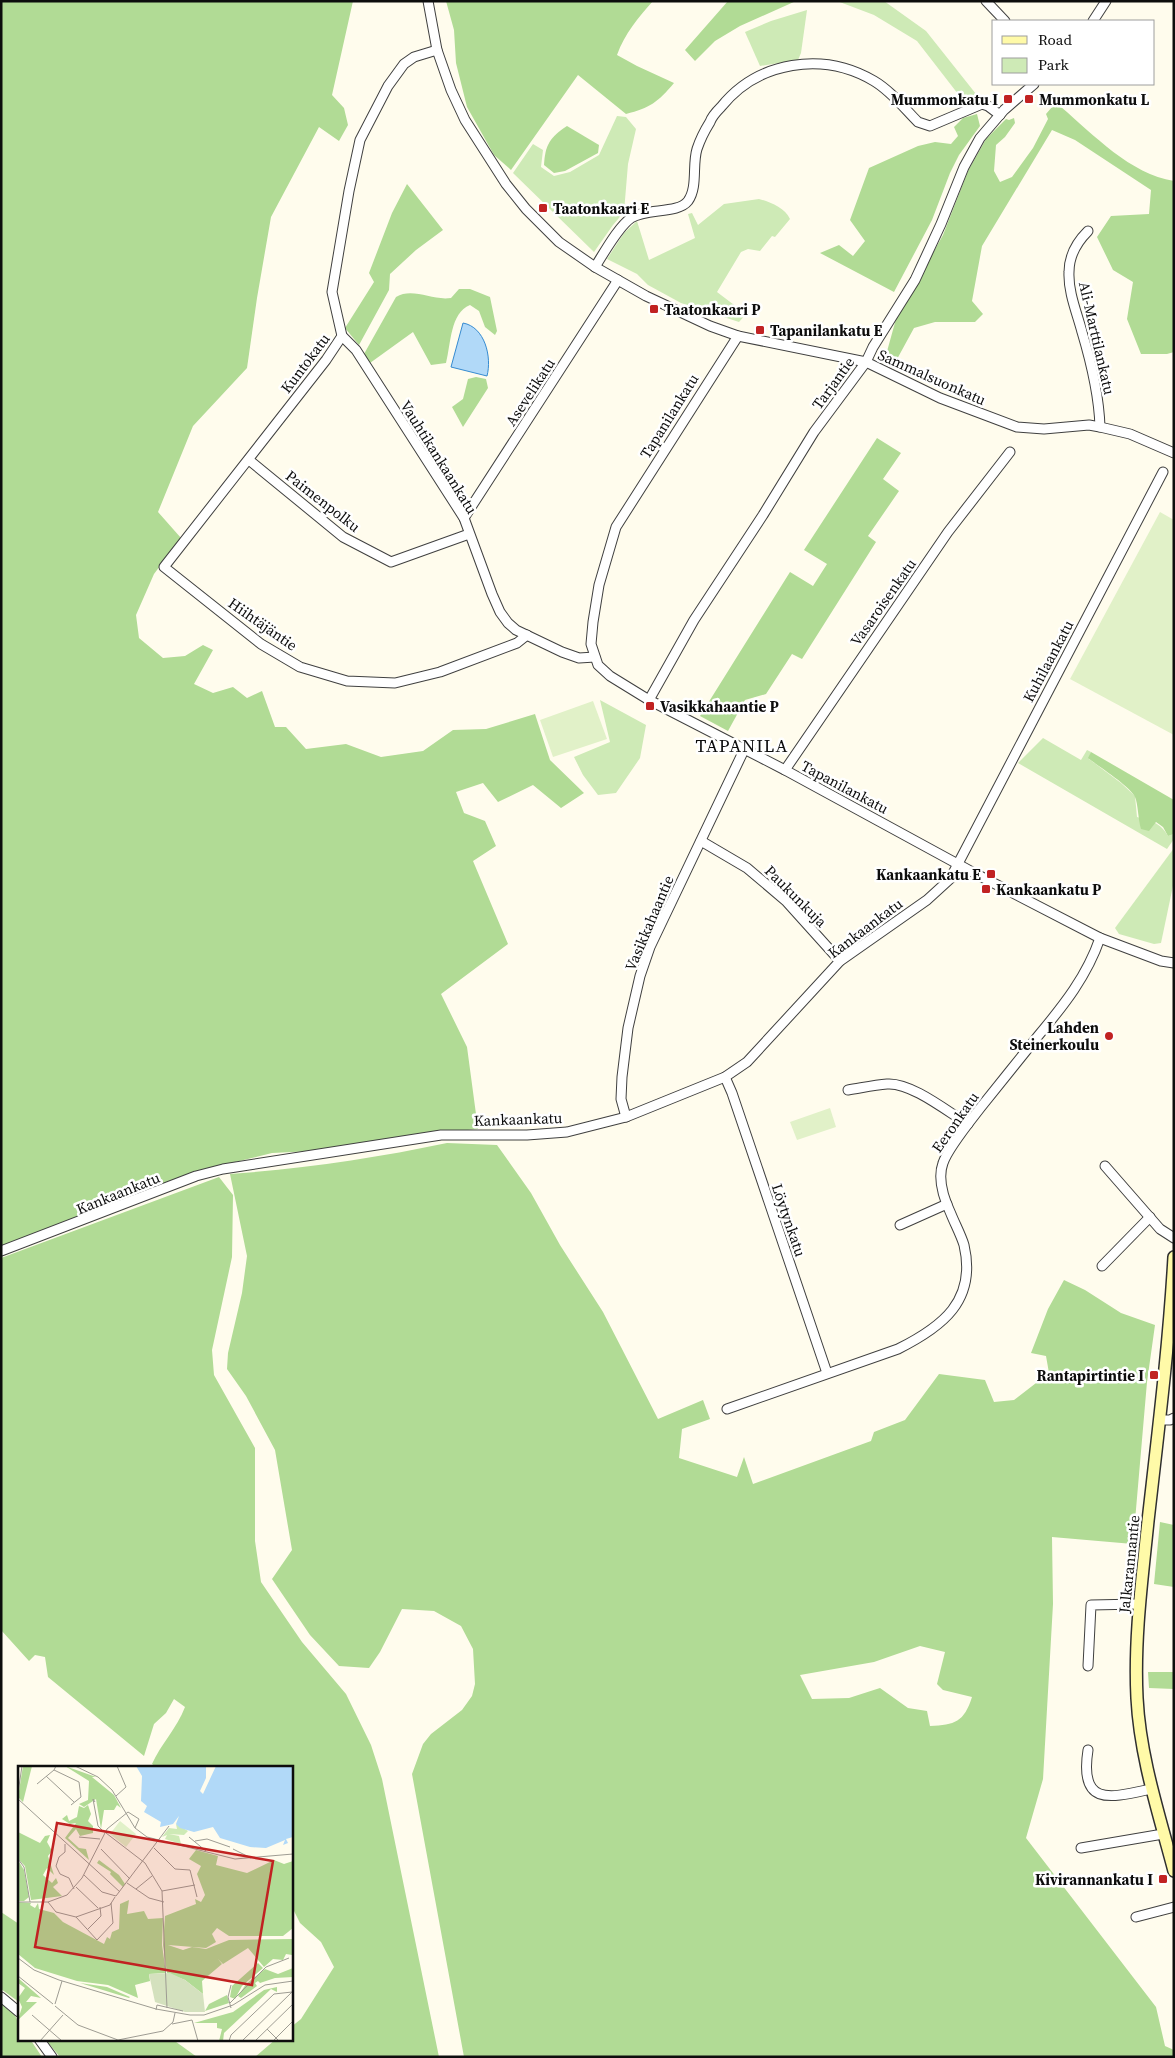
<svg xmlns="http://www.w3.org/2000/svg" width="1175" height="2058" font-family="'Source Serif 4',serif">
<style>
.green{fill:#ceeab6}
.forest{fill:#b1db95;fill-rule:evenodd}
.pitch{fill:#e1f1c8}
.water{fill:#b1d9f8;stroke:#368bd1}
.lines{fill:none;stroke-linecap:round;stroke-linejoin:round}
.street-casing{stroke:#404040;stroke-width:11}
.secondary-casing{stroke:#2f2f2f;stroke-width:14}
.street{stroke:#fff;stroke-width:9}
.secondary{stroke:#fffaa8;stroke-width:11}
.poi-dot{fill:#c12222;stroke:#fff;stroke-width:2}
.labels{text-anchor:middle;dominant-baseline:central;stroke-width:5;stroke-linejoin:round;paint-order:stroke}
.poi-label{font-size:15px;font-weight:bold;fill:#0d0d0d;stroke:#fff;text-anchor:start}
.street-label{font-size:15px;fill:#0d0d0d;stroke:#fff}
.quarter-label{font-size:18px;letter-spacing:1px;fill:#0d0d0d;stroke:#fff}
.inset-road{fill:none;stroke:#9e9c93;stroke-width:1}
.view{fill:#c12222;fill-opacity:0.15;stroke:#c12222;stroke-width:2.5}
.inset-edge{fill:none;stroke:#0d0d0d;stroke-width:2.5}
</style>
<rect width="100%" height="100%" fill="#fffced"/>
<g class="green">
<polygon points="837,1 884,1 926,31 976,94 976,99 965,103 917,41 874,15"/>
<polygon points="807,10 801,53 798,60 760,66 745,32 771,21"/>
<polygon points="617,116 626,117 636,129 628,164 624,212 613,225 594,252 513,173 533,144 543,150 541,167 554,176 570,172 599,155"/>
<path d="M759,199C770,202 785,208 790,219L775,237L772,236L760,251L748,249L741,252L717,292L746,314L739,322L681,303L648,285L637,274L607,259L624,233L637,221L649,260L695,238L688,214L692,213L698,225L724,204Z"/>
<polygon points="600,700 646,725 640,758 616,793 598,795 583,775 574,757 610,742"/>
<path d="M1043,738L1081,760L1087,750L1091,752L1089,759L1121,783L1135,796L1137,817C1151,821 1160,822 1168,836L1174,834V839L1167,849L1018,763Z"/>
<polygon points="1174,848 1174,881 1161,943 1154,944 1119,934 1115,928"/>
</g>
<g class="forest">
<polygon points="1,1 353,1 332,95 344,108 348,125 339,141 319,127 271,217 257,298 247,368 193,426 158,512 181,538 154,574 136,615 139,638 163,658 185,656 203,645 213,650 194,684 213,693 233,687 247,698 262,691 275,727 286,727 306,749 346,744 381,757 423,751 453,730 486,729 535,714 550,760 584,793 561,808 533,785 498,802 483,783 456,792 464,813 485,821 496,846 473,861 508,944 441,994 467,1047 478,1129 396,1137 313,1151 272,1153 227,1164 1,1246"/>
<path d="M446,1H653C638,18 625,33 617,55L637,66L674,83C658,102 650,108 626,114L578,75L511,170L494,155L467,107L456,63L454,30Z"/>
<polygon points="728,1 796,1 740,26 715,41 695,61 685,50"/>
<path d="M1052,107H1061C1094,135 1130,174 1174,181V352L1167,354H1141L1127,319L1133,282L1113,270L1097,237L1111,216L1149,214L1151,190L1075,140L1052,130L982,246L972,301L983,314L975,322H935L914,328L896,361L886,355L896,319L943,235L968,171L986,139L1006,119L1009,120L1014,118L1015,123L1005,137L996,145L994,171L1000,182L1012,177L1033,148L1048,119L1046,114Z"/>
<polygon points="977,114 980,126 959,155 950,173 932,220 894,292 820,253 839,245 853,256 865,241 850,220 869,168 918,146 935,142 951,144 958,136 954,127 963,118"/>
<path d="M567,126L599,145L598,153L565,171L554,173L544,165C545,145 550,137 567,126Z"/>
<polygon points="407,184 443,230 416,250 390,274 389,290 359,345 345,328 374,282 369,273 392,213"/>
<path d="M459,289H470L490,297L497,331L495,335L485,327L479,311L470,305C450,313 451,344 446,363L431,365L413,332L370,363L364,354L396,297C413,287 432,301 451,298Z"/>
<polygon points="476,377 486,379 488,388 463,427 452,407 463,399 468,379"/>
<polygon points="877,438 901,453 883,479 899,491 868,536 876,542 802,659 792,654 766,694 745,700 728,731 700,716 790,572 813,586 827,564 804,550"/>
<path d="M1091,752L1174,800V834L1168,836L1163,827L1156,822L1149,831L1141,829C1138,819 1138,803 1135,797C1131,787 1098,766 1088,758Z"/>
<path d="M447,1143L497,1145L531,1193L560,1245L603,1312L658,1419L703,1400L710,1419L682,1429L679,1458L737,1477L744,1457L753,1484L871,1441L874,1432L905,1420L939,1374L985,1380L994,1402L1014,1400L1049,1373L1046,1356L1031,1353L1048,1309L1064,1280L1085,1290L1121,1313L1155,1325L1147,1382L1133,1544L1052,1537L1053,1604L1043,1779L1026,1838L1156,2007L1165,2046L1174,2050V2057H464L412,1774L423,1744L431,1734L462,1710L472,1696L475,1684L473,1649L461,1626L434,1611L402,1609L380,1652L369,1668L339,1666L310,1635L272,1579L292,1550L275,1450L246,1396L227,1369L228,1353L242,1293L247,1256L230,1174C302,1169 376,1158 447,1143ZM920,1646L945,1652L937,1684L943,1690L972,1697C964,1722 955,1725 930,1726L927,1711L908,1708L880,1688L849,1698L812,1699L800,1675L874,1662Z"/>
<path d="M219,1177L233,1195L232,1257L212,1350L214,1375L255,1448V1541L261,1582L302,1642L346,1694L371,1745L382,1779L439,2057H255L276,2039H291V2027L301,2019L334,1967L321,1942L300,1923L291,1905V1767H156L152,1764C161,1744 177,1728 185,1707L174,1699L166,1713L154,1724L144,1756L48,1677L45,1657L35,1655L29,1661L1,1630V1258Z"/>
<polygon points="1160,1522 1174,1525 1174,1587 1154,1584"/>
<polygon points="1148,1672 1174,1672 1174,1689 1149,1688"/>
<polygon points="1,1912 19,1924 19,2002 1,1989"/>
<path d="M1,2001C17,2015 19,2018 19,2039H30L42,2057H1Z"/>
<polygon points="45,2039 172,2039 197,2057 60,2057"/>
</g>
<g class="pitch">
<polygon points="1160,512 1174,520 1174,735 1070,679"/>
<polygon points="593,701 607,739 553,757 540,720"/>
<polygon points="830,1108 836,1127 797,1140 790,1122"/>
</g>
<path class="water" d="M463,323C485,327 492,357 487,376L451,367Z"/>
<g class="lines">
<g class="street-casing">
<g id="street">
<polyline points="428,1 437,50 451,90 465,120 506,184 526,209 559,242 595,267 646,296 710,326 738,336 866,362 940,398 1017,427 1044,429 1089,425 1100,427 1130,434 1174,453"/>
<polyline points="986,1 1005,21"/>
<polyline points="1093,21 1106,1"/>
<polyline points="437,50 414,57 404,64 388,86 360,140 349,191 332,292 342,336 326,360 164,567 261,644 300,667 347,681 395,683 440,672 517,643 527,635"/>
<path d="M1088,231C1077,242 1069,256 1069,272C1068,292 1077,313 1082,332C1091,362 1099,395 1100,427"/>
<path d="M595,267C604,253 618,227 631,218C646,208 678,214 688,201C698,187 692,165 697,149C700,140 705,130 710,122C712,116 717,111 721,107C758,61 823,51 874,81C891,91 904,108 918,122L930,126L982,104L988,106L1000,115"/>
<polyline points="342,336 356,350 464,518 492,594 500,612 508,623 516,630 562,652 579,658 595,657"/>
<polyline points="738,336 616,527 599,585 593,622 591,644 598,665 610,676 649,700 785,770 976,874 1100,938 1161,961 1174,963"/>
<polyline points="249,460 343,537 391,562 469,534"/>
<polyline points="464,518 618,280"/>
<polyline points="649,700 694,620 763,515 814,432 866,362 873,347 915,280 941,224 964,167 980,138 1004,110 1034,84"/>
<polyline points="785,770 948,532 1010,452"/>
<polyline points="701,841 747,868 786,901 840,961"/>
<polyline points="725,1077 732,1093 827,1373"/>
<path d="M848,1090C861,1088 874,1085 887,1084C911,1082 948,1112 968,1124"/>
<polyline points="626,1117 621,1099 622,1077 628,1028 640,976 650,947 744,750"/>
<polyline points="1105,1166 1160,1229 1174,1238"/>
<polyline points="900,1225 947,1204"/>
<polyline points="1,1251 196,1176 223,1169 441,1135 527,1135 567,1132 626,1117 725,1077 747,1062 840,961 927,900 950,879 1163,472"/>
<polyline points="1102,1266 1150,1217"/>
<path d="M727,1409L898,1349C942,1327 977,1301 964,1245C961,1235 955,1224 951,1214C944,1199 937,1179 943,1163C948,1148 971,1120 981,1107C1000,1083 1019,1060 1038,1036C1064,1005 1087,976 1100,938"/>
<polyline points="1159,1420 1170,1420 1174,1418"/>
<polyline points="1088,1666 1091,1605 1139,1604"/>
<path d="M1088,1750C1079,1807 1110,1798 1151,1789"/>
<polyline points="1081,1848 1163,1834"/>
<polyline points="1136,1917 1174,1907"/>
<polyline points="1,1997 19,2012"/>
<polyline points="39,2039 52,2057"/>
</g>
</g>
<g class="secondary-casing">
<path id="secondary" d="M1174,1257C1169,1345 1158,1433 1148,1521C1142,1580 1134,1639 1137,1698C1140,1757 1159,1814 1174,1871"/>
</g>
<use href="#street" class="street"/>
<use href="#secondary" class="secondary"/>
</g>
<g class="poi-dot">
<rect x="1003" y="94" width="10" height="10" rx="2.5"/>
<rect x="1024" y="94" width="10" height="10" rx="2.5"/>
<rect x="538" y="203" width="10" height="10" rx="2.5"/>
<rect x="649" y="304" width="10" height="10" rx="2.5"/>
<rect x="755" y="325" width="10" height="10" rx="2.5"/>
<rect x="645" y="701" width="10" height="10" rx="2.5"/>
<rect x="986" y="869" width="10" height="10" rx="2.5"/>
<rect x="981" y="884" width="10" height="10" rx="2.5"/>
<circle cx="1109" cy="1036" r="5"/>
<rect x="1149" y="1370" width="10" height="10" rx="2.5"/>
<rect x="1158" y="1874" width="10" height="10" rx="2.5"/>
</g>
<g class="labels">
<g class="poi-label">
<text x="998" y="99" text-anchor="end">Mummonkatu I</text>
<text x="1039" y="99">Mummonkatu L</text>
<text x="553" y="208">Taatonkaari E</text>
<text x="664" y="309">Taatonkaari P</text>
<text x="770" y="330">Tapanilankatu E</text>
<text x="660" y="706">Vasikkahaantie P</text>
<text x="981" y="874" text-anchor="end">Kankaankatu E</text>
<text x="996" y="889">Kankaankatu P</text>
<text x="1099" y="1027" text-anchor="end">Lahden<tspan x="1099" dy="17">Steinerkoulu</tspan></text>
<text x="1144" y="1375" text-anchor="end">Rantapirtintie I</text>
<text x="1153" y="1879" text-anchor="end">Kivirannankatu I</text>
</g>
<g class="street-label">
<text transform="translate(1097 338) rotate(77)">Ali-Marttilankatu</text>
<text transform="translate(305 363) rotate(-53)">Kuntokatu</text>
<text transform="translate(932 377) rotate(24)">Sammalsuonkatu</text>
<text transform="translate(833 383) rotate(-54)">Tarjantie</text>
<text transform="translate(530 392) rotate(-57)">Asevelikatu</text>
<text transform="translate(669 416) rotate(-58)">Tapanilankatu</text>
<text transform="translate(439 457) rotate(58)">Vauhtikankaankatu</text>
<text transform="translate(323 501) rotate(38)">Paimenpolku</text>
<text transform="translate(883 602) rotate(-55)">Vasaroisenkatu</text>
<text transform="translate(263 624) rotate(35)">Hiihtäjäntie</text>
<text transform="translate(1048 661) rotate(-62)">Kuhilaankatu</text>
<text transform="translate(845 787) rotate(28)">Tapanilankatu</text>
<text transform="translate(796 896) rotate(45)">Paukunkuja</text>
<text transform="translate(649 923) rotate(-67)">Vasikkahaantie</text>
<text transform="translate(865 928) rotate(-37)">Kankaankatu</text>
<text transform="translate(518 1119) rotate(-2)">Kankaankatu</text>
<text transform="translate(955 1122) rotate(-55)">Eeronkatu</text>
<text transform="translate(118 1193) rotate(-22)">Kankaankatu</text>
<text transform="translate(789 1220) rotate(71)">Löytynkatu</text>
<text transform="translate(1129 1564) rotate(-84)">Jalkarannantie</text>
</g>
<g class="quarter-label">
<text x="742" y="745">TAPANILA</text>
</g>
</g>
<g transform="translate(18 1766)">
<rect width="275" height="275" fill="#fffced"/>
<path d="M158,58L170,65L166,69L151,68L161,70L163,78L147,73L149,69L144,71L151,62L159,63Z" fill="#ceeab6"/>
<path d="M5,0H14L5,36L0,31ZM47,0L78,11H74L96,29L103,42L99,39L96,44H86L83,63L78,33L66,41L61,38L70,34L71,15ZM70,39L73,48L70,55L75,60V67L62,70L58,63L50,72L61,82L68,83L71,94L47,72L58,57L52,58L44,53L49,49L51,55L59,51L61,40L66,42ZM0,66L22,77L27,70L32,69L29,76L34,85L30,90L36,109L29,102L25,109L34,117L38,112L40,117L35,121L44,130L13,134L7,100L0,93ZM178,84L200,90L198,99L229,107L256,94L266,98L275,95V162L265,170H211L199,162L194,168L198,176L188,182L150,179L165,184L174,181L188,183L211,174L275,173V195L274,189L268,188L265,194L255,193L246,201L230,182L205,198L200,193L204,198L184,215L185,228L167,214L149,207L145,179L147,150L178,138L177,133L183,136L187,129L179,108L183,100L171,93ZM0,94L6,104L11,131L6,135H0ZM81,94L101,109L107,118L105,121L92,108L93,106L79,97ZM111,134L109,148L126,145L130,153L145,152L144,179L148,207L131,208L132,215L117,219L120,232L90,219L59,215L17,202L0,188V136L13,137L12,139L17,142L20,137L21,143L36,147L45,156L86,178L89,171L92,173L94,166L101,163L102,138ZM240,197L245,202L224,220L217,233L212,231L214,220ZM275,202V211L257,212L242,217L240,215L237,217L239,220L223,232L220,230L228,218L247,203L260,208ZM0,212L23,232L13,230L8,236H19L0,254L4,241L0,232L7,222L0,217ZM62,217L89,221L112,231L111,232ZM259,221V226L253,223L206,267L205,275H201L204,263L199,262V257H176L215,246L246,224ZM209,229L211,237L187,245L191,238Z" fill="#b1db95"/>
<path d="M152,207L167,214L185,228L187,246H167L137,236L131,208Z" fill="#d4e1be"/>
<path d="M102,55L118,68L108,81L92,68Z" fill="#e1f1c8"/>
<path d="M188,0V12L182,25L185,28L198,0H275V71L268,73L270,77L265,79L267,74L248,82L232,81L202,72L195,61L176,66L162,62L158,58L161,50L155,58L142,61L143,56L126,46L129,40L123,35L124,10L118,0Z" fill="#b1d9f8"/>
<path class="inset-road" d="M38,0L36,4L61,16L63,31L53,39M57,0L80,11L94,24L117,62L129,71L217,93L275,88M28,10L56,36M19,18L36,4M0,27L4,0M98,30L108,21L99,0M0,33L102,126M77,36L75,33L80,60L86,66M88,67L127,97L144,125L149,242M61,71L82,73M171,71L188,85M177,75L189,73L212,81M47,78V86L41,91L38,100L42,108L51,112L56,123M136,82L157,103L172,104L179,131M83,83L112,113M215,83L233,92M0,93L6,101L12,136M66,109L84,126L98,130L151,60M109,117L131,132L146,136M58,121L80,142M118,123L134,110M144,125L177,119M0,136H30L49,129L64,112L89,63L110,46L121,53L117,62M30,136L38,146L58,151L79,174L95,157L93,137M58,151L92,139L97,131M70,163L83,150L82,141M0,192L16,204L41,214L138,243L172,249H186L215,239L247,219L275,215M0,210L35,238M213,219L210,231L213,242M212,237L248,201L271,192M37,238L44,215M37,240L60,259L100,274L145,265L155,256L157,247M138,244L139,239L165,245M14,249L44,275M154,258L174,254L180,275M249,263L261,275M22,275L45,249M211,275L213,269L256,228L274,226M224,275L275,225M237,275L275,238M255,275L275,255"/>
<path class="view" d="M39,57L255,95L234,219L17,181Z"/>
<rect width="275" height="275" class="inset-edge"/>
</g>
<rect width="1175" height="2058" fill="none" stroke="#0d0d0d" stroke-width="5"/>
<rect x="992" y="20" width="162" height="65" fill="#ffffff" stroke="#9e9e9e"/>
<rect x="1002" y="36" width="25" height="8" fill="#fffaa8" stroke="#9e9e9e"/>
<text x="1038" y="45" font-size="15" fill="#0d0d0d">Road</text>
<rect x="1002" y="58" width="25" height="15" fill="#ceeab6" stroke="#9e9e9e"/>
<text x="1038" y="70" font-size="15" fill="#0d0d0d">Park</text>
</svg>
